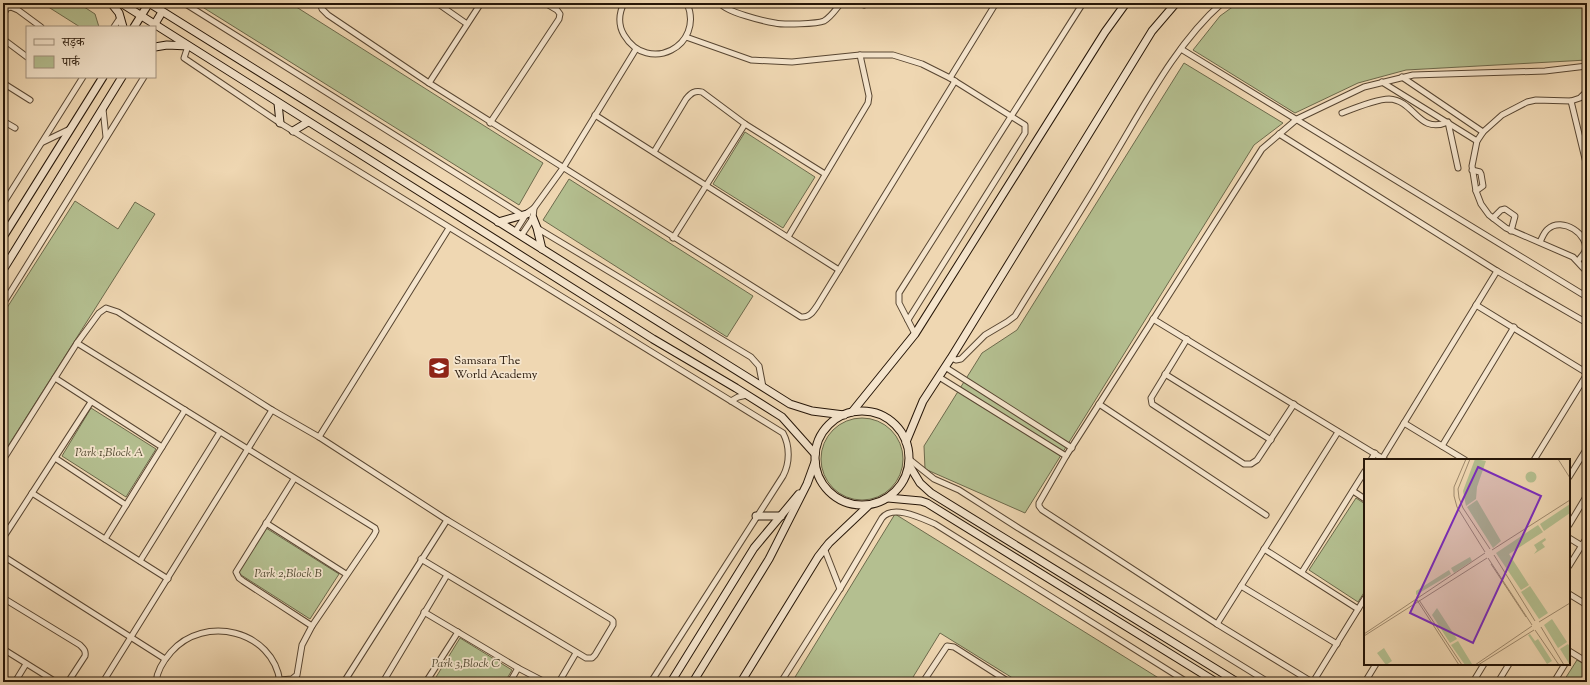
<svg xmlns="http://www.w3.org/2000/svg" width="1590" height="685" font-family="'Sorts Mill Goudy','Noto Serif Devanagari',serif">
<style>
.green{fill:#b4bf90;stroke:#6d6a4c}
.lines{fill:none;stroke-linecap:round;stroke-linejoin:round}
.street-casing{stroke:#584632;stroke-width:7}
.secondary-casing{stroke:#261608;stroke-width:9}
.street{stroke:#f5e5cd;stroke-width:5}
.secondary{stroke:#f5e5cd;stroke-width:7}
.labels{text-anchor:middle;dominant-baseline:central;stroke-width:3.5;stroke-linejoin:round;paint-order:stroke}
.poi-label{font-size:12px;fill:#261608;stroke:#f5e5cd;text-anchor:start}
.park-label{font-size:12px;font-style:italic;fill:#514931;stroke:#f5e5cd}
.inset-road{fill:none;stroke:#9f8a6e;stroke-width:1}
.view{fill:#7b2cbf;fill-opacity:0.15;stroke:#7b2cbf;stroke-width:2}
.inset-edge{fill:none;stroke:#261608;stroke-width:2}
</style>
<rect width="100%" height="100%" fill="#efd7b2"/>
<filter id="stains"><feTurbulence type="fractalNoise" baseFrequency=".005" numOctaves="4"/><feColorMatrix values="0 0 0 0 .2 0 0 0 0 .09 0 0 0 0 .02 0 0 0 .5 -.17"/></filter>
<radialGradient id="worn" r=".72"><stop offset=".6" stop-color="#630" stop-opacity="0"/><stop offset="1" stop-color="#630" stop-opacity=".3"/></radialGradient>
<g class="green">
<polygon points="42,3 78,3 95,14 99,27 80,27"/>
<polygon points="196,3 290,3 543,163 519,205"/>
<polygon points="1238,3 1587,3 1587,60 1406,70 1358,83 1295,113 1193,50 1220,16"/>
<polygon points="1184,63 1283,123 1254,145 1025,513 925,469 924,446 982,353 1017,330"/>
<polygon points="745,132 815,177 783,228 713,184"/>
<polygon points="569,179 753,296 727,337 543,220"/>
<polygon points="75,201 118,229 135,202 155,214 3,454 3,314"/>
<polygon points="91,408 156,449 126,497 62,456"/>
<circle cx="862" cy="459" r="41"/>
<polygon points="1356,498 1365,504 1365,591 1358,602 1309,570"/>
<polygon points="895,514 1165,682 1019,682 940,633 910,682 792,682"/>
<polygon points="266,528 339,574 310,619 238,573"/>
<polygon points="460,638 512,670 505,682 433,682"/>
<polygon points="1577,660 1587,666 1587,682 1563,682"/>
</g>
<g class="lines">
<g class="street-casing">
<g id="street">
<polyline points="184,3 522,215"/>
<path d="M320,3L322,9L328,15L429,83L801,317C809,318 813,312 817,306L955,81"/>
<polyline points="437,3 467,24"/>
<path d="M624,3C619,13 618,25 624,35C648,75 705,46 687,3"/>
<path d="M720,3C726,12 763,21 775,23C783,25 817,24 824,21C831,17 836,9 841,3"/>
<polyline points="861,3 864,5"/>
<polyline points="3,15 7,8 11,7 18,10 41,27"/>
<polyline points="114,27 120,18"/>
<polyline points="686,37 751,60 792,62 860,55 893,55 922,64 950,78 1025,125 1025,133 908,320"/>
<polyline points="3,39 27,57"/>
<path d="M188,46L184,58L280,123L783,433C790,446 790,463 783,476L651,682"/>
<polyline points="1181,49 1587,297"/>
<polyline points="1402,77 1483,132"/>
<polyline points="950,78 996,3"/>
<polyline points="1382,82 1477,141"/>
<polyline points="3,83 30,100"/>
<polyline points="429,83 481,3"/>
<polyline points="1587,91 1580,98 1571,101 1536,100 1527,102 1502,115 1483,132 1477,141 1472,166 1476,191 1481,204 1489,215 1506,228 1573,257 1587,272"/>
<polyline points="1571,101 1587,167"/>
<polyline points="103,109 106,137"/>
<path d="M1342,113C1352,109 1379,99 1389,99C1415,100 1418,135 1448,122L1458,168"/>
<polyline points="595,115 839,270"/>
<polyline points="3,121 15,128"/>
<polyline points="490,123 559,19 560,14 557,10 545,3"/>
<polyline points="1279,134 1497,271 1587,323"/>
<polyline points="43,142 70,129"/>
<path d="M654,152L686,99C691,93 695,90 702,92L745,124L825,174"/>
<polyline points="1472,170 1480,172 1481,174 1483,186 1476,191"/>
<polyline points="3,204 83,77"/>
<polyline points="534,208 563,168 636,49"/>
<polyline points="1493,218 1501,210 1505,209 1515,216 1511,231"/>
<polyline points="537,228 751,357 759,366 763,387"/>
<polyline points="515,232 527,213 534,208 533,218 521,236"/>
<polyline points="788,237 868,103 869,96 860,55"/>
<polyline points="673,238 745,124"/>
<path d="M1540,242C1542,238 1544,232 1548,229C1562,216 1590,235 1585,251C1584,254 1580,258 1578,261"/>
<polyline points="3,304 144,77"/>
<polyline points="1476,305 1587,373"/>
<polyline points="1153,319 1385,460"/>
<polyline points="915,334 899,303 899,293 1083,3"/>
<polyline points="1187,339 1151,398 1152,404 1244,464 1251,464 1257,460 1294,404"/>
<polyline points="77,343 375,528 376,531 374,535 312,626 302,645 297,675 292,679 280,680"/>
<path d="M951,358L956,360L961,359L985,335L1007,322L1015,316C1046,265 1079,215 1109,164C1142,110 1175,44 1222,3"/>
<polyline points="945,367 1072,448"/>
<polyline points="1165,374 1271,440"/>
<polyline points="939,377 1066,456"/>
<polyline points="55,378 162,447"/>
<polyline points="731,401 738,397 747,395"/>
<polyline points="1099,404 1266,515"/>
<polyline points="1404,423 1465,460"/>
<polyline points="319,437 449,228"/>
<polyline points="1442,446 1514,327"/>
<polyline points="55,458 126,505"/>
<polyline points="909,459 934,479 959,490 1020,529 1268,682"/>
<polyline points="1382,459 1497,271"/>
<polyline points="3,460 77,343 99,313 106,308 118,312 272,410 319,437 447,520 611,619 613,621 613,625 595,655 592,658 586,658 421,559"/>
<polyline points="1371,460 1375,453"/>
<polyline points="1534,460 1587,374"/>
<polyline points="1569,477 1587,448"/>
<polyline points="294,479 236,572 239,578 243,581 312,626"/>
<polyline points="1353,491 1365,499"/>
<polyline points="32,493 168,579"/>
<polyline points="266,523 346,574"/>
<polyline points="1569,525 1587,495"/>
<polyline points="3,538 91,402"/>
<polyline points="1569,538 1587,549"/>
<polyline points="105,539 185,410"/>
<polyline points="824,548 840,589"/>
<polyline points="1264,549 1358,609"/>
<polyline points="3,556 165,659"/>
<polyline points="140,561 220,432"/>
<polyline points="1569,566 1587,537"/>
<polyline points="1302,572 1365,471"/>
<polyline points="1241,586 1337,644"/>
<polyline points="1569,594 1587,605"/>
<path d="M3,598L80,645C84,649 86,651 85,656L68,682"/>
<polyline points="424,612 518,668 545,682"/>
<polyline points="1217,624 1338,432"/>
<polyline points="3,649 56,682"/>
<polyline points="1569,651 1587,662"/>
<polyline points="15,682 26,664"/>
<polyline points="103,682 272,410"/>
<path d="M156,682C157,671 164,660 171,652C204,614 273,630 280,682"/>
<polyline points="344,682 447,520"/>
<polyline points="383,682 447,575"/>
<polyline points="426,682 458,632"/>
<polyline points="510,682 518,668"/>
<polyline points="559,682 576,653"/>
<path d="M781,682L840,589L882,518C893,504 921,518 935,524L1187,682"/>
<polyline points="923,682 947,646 954,647 1009,682"/>
<polyline points="1312,682 1217,624 1042,510 1039,506 1039,503 1066,456 1262,149 1297,119 1364,87 1413,75 1545,71 1587,66"/>
<polyline points="1313,682 1365,598"/>
<polyline points="1365,682 1376,664"/>
<polyline points="1473,682 1484,664"/>
<polyline points="1498,682 1509,664"/>
<polyline points="1554,682 1565,664"/>
</g>
</g>
<g class="secondary-casing">
<g id="secondary">
<polyline points="111,3 119,13 123,27"/>
<polyline points="121,3 653,339 736,388 782,417 815,454"/>
<polyline points="149,3 790,404 812,411 844,415"/>
<polyline points="134,27 149,3"/>
<polyline points="153,27 162,12"/>
<polyline points="155,47 167,45 188,46"/>
<polyline points="278,103 280,123"/>
<polyline points="293,131 308,122"/>
<polyline points="533,218 537,228 542,249"/>
<polyline points="498,222 527,214"/>
<polyline points="3,237 103,77"/>
<polyline points="3,270 122,77"/>
<circle cx="862" cy="458" r="47"/>
<polyline points="852,412 915,334 1105,32 1126,3"/>
<polyline points="906,442 923,401 951,358 1152,31 1176,3"/>
<polyline points="909,465 920,483 931,493 1237,682"/>
<polyline points="888,498 921,501 927,503 1216,682"/>
<polyline points="756,516 781,516"/>
<polyline points="671,682 754,548 799,494"/>
<polyline points="693,682 769,559 807,484 815,462"/>
<polyline points="741,682 818,557 829,543 868,506"/>
</g>
</g>
<use href="#street" class="street"/>
<use href="#secondary" class="secondary"/>
</g>
<defs>
<g id="school-square" transform="scale(1.15)"><rect x="-9" y="-9" width="18" height="18" rx="4" fill="#8f2418" stroke="#f5e5cd"/><path d="M0-5L7-2L0 1L-7-2ZM-4 1L0 2.5L4 1V4Q0 6-4 4Z" fill="#fff"/></g>
</defs>
<g fill-rule="evenodd">
<use href="#school-square" x="439" y="368"/>
</g>
<g class="labels">
<g class="poi-label">
<text x="454" y="361">Samsara The<tspan x="454" dy="14">World Academy</tspan></text>
</g>
<g class="park-label">
<text x="109" y="453">Park 1,Block A</text>
<text x="288" y="574">Park 2,Block B</text>
<text x="466" y="664">Park 3,Block C</text>
</g>
</g>
<g transform="translate(1364 459)">
<rect width="206" height="206" fill="#efd7b2"/>
<path d="M111,0L122,2L113,28L112,40L102,47L99,32ZM161.5 18a5.5 5.5 0 1 1 11 0a5.5 5.5 0 1 1-11 0ZM113,41L137,82L129,89L103,48ZM206,45V54L180,72L176,65ZM174,66L179,73L145,95L165,126L157,131L132,94ZM181,79L182,81L178,84L181,88L170,95L173,91L170,86ZM106,98L108,102L90,114L87,109ZM85,111L87,115L52,136V132ZM166,127L184,154L175,160L157,133ZM73,149L93,180L86,184L68,156ZM188,160L203,183L194,189L180,166ZM166,175L171,182L174,180L188,202L183,205L164,176ZM94,182L108,205L101,206L87,186ZM204,185L206,188V206L196,190ZM20,189L28,202L22,206L13,194Z" fill="#b4bf90"/>
<path class="inset-road" d="M102,0L90,28V37L93,48L121,93M106,0L94,30L95,39L99,49L126,90M194,0L206,19M128,91L206,41M130,96L171,162M124,99L168,166M127,105L162,158M53,141L95,206M55,141L98,206M175,163L206,144M177,168L200,206M171,171L195,206M0,175L121,94M0,177L123,99M111,206L168,167M114,206L170,171"/>
<path class="view" d="M114,8L177,37L109,184L46,154Z"/>
<rect width="206" height="206" class="inset-edge"/>
</g>
<rect width="1590" height="685" fill="none" stroke="#efd7b2" stroke-width="16"/>
<rect x="4" y="4" width="1582" height="677" fill="none" stroke="#261608" stroke-width="2"/>
<rect x="8" y="8" width="1574" height="669" fill="none" stroke="#261608"/>
<rect x="26" y="26" width="130" height="52" fill="#f5e5cd" stroke="#a2927e"/>
<rect x="34" y="39" width="20" height="6" fill="#f5e5cd" stroke="#a2927e"/>
<text x="62" y="46" font-size="12" fill="#261608">सड़क</text>
<rect x="34" y="56" width="20" height="12" fill="#b4bf90" stroke="#a2927e"/>
<text x="62" y="66" font-size="12" fill="#261608">पार्क</text>
<rect width="100%" height="100%" filter="url(#stains)"/>
<rect width="100%" height="100%" fill="url(#worn)"/>
</svg>
